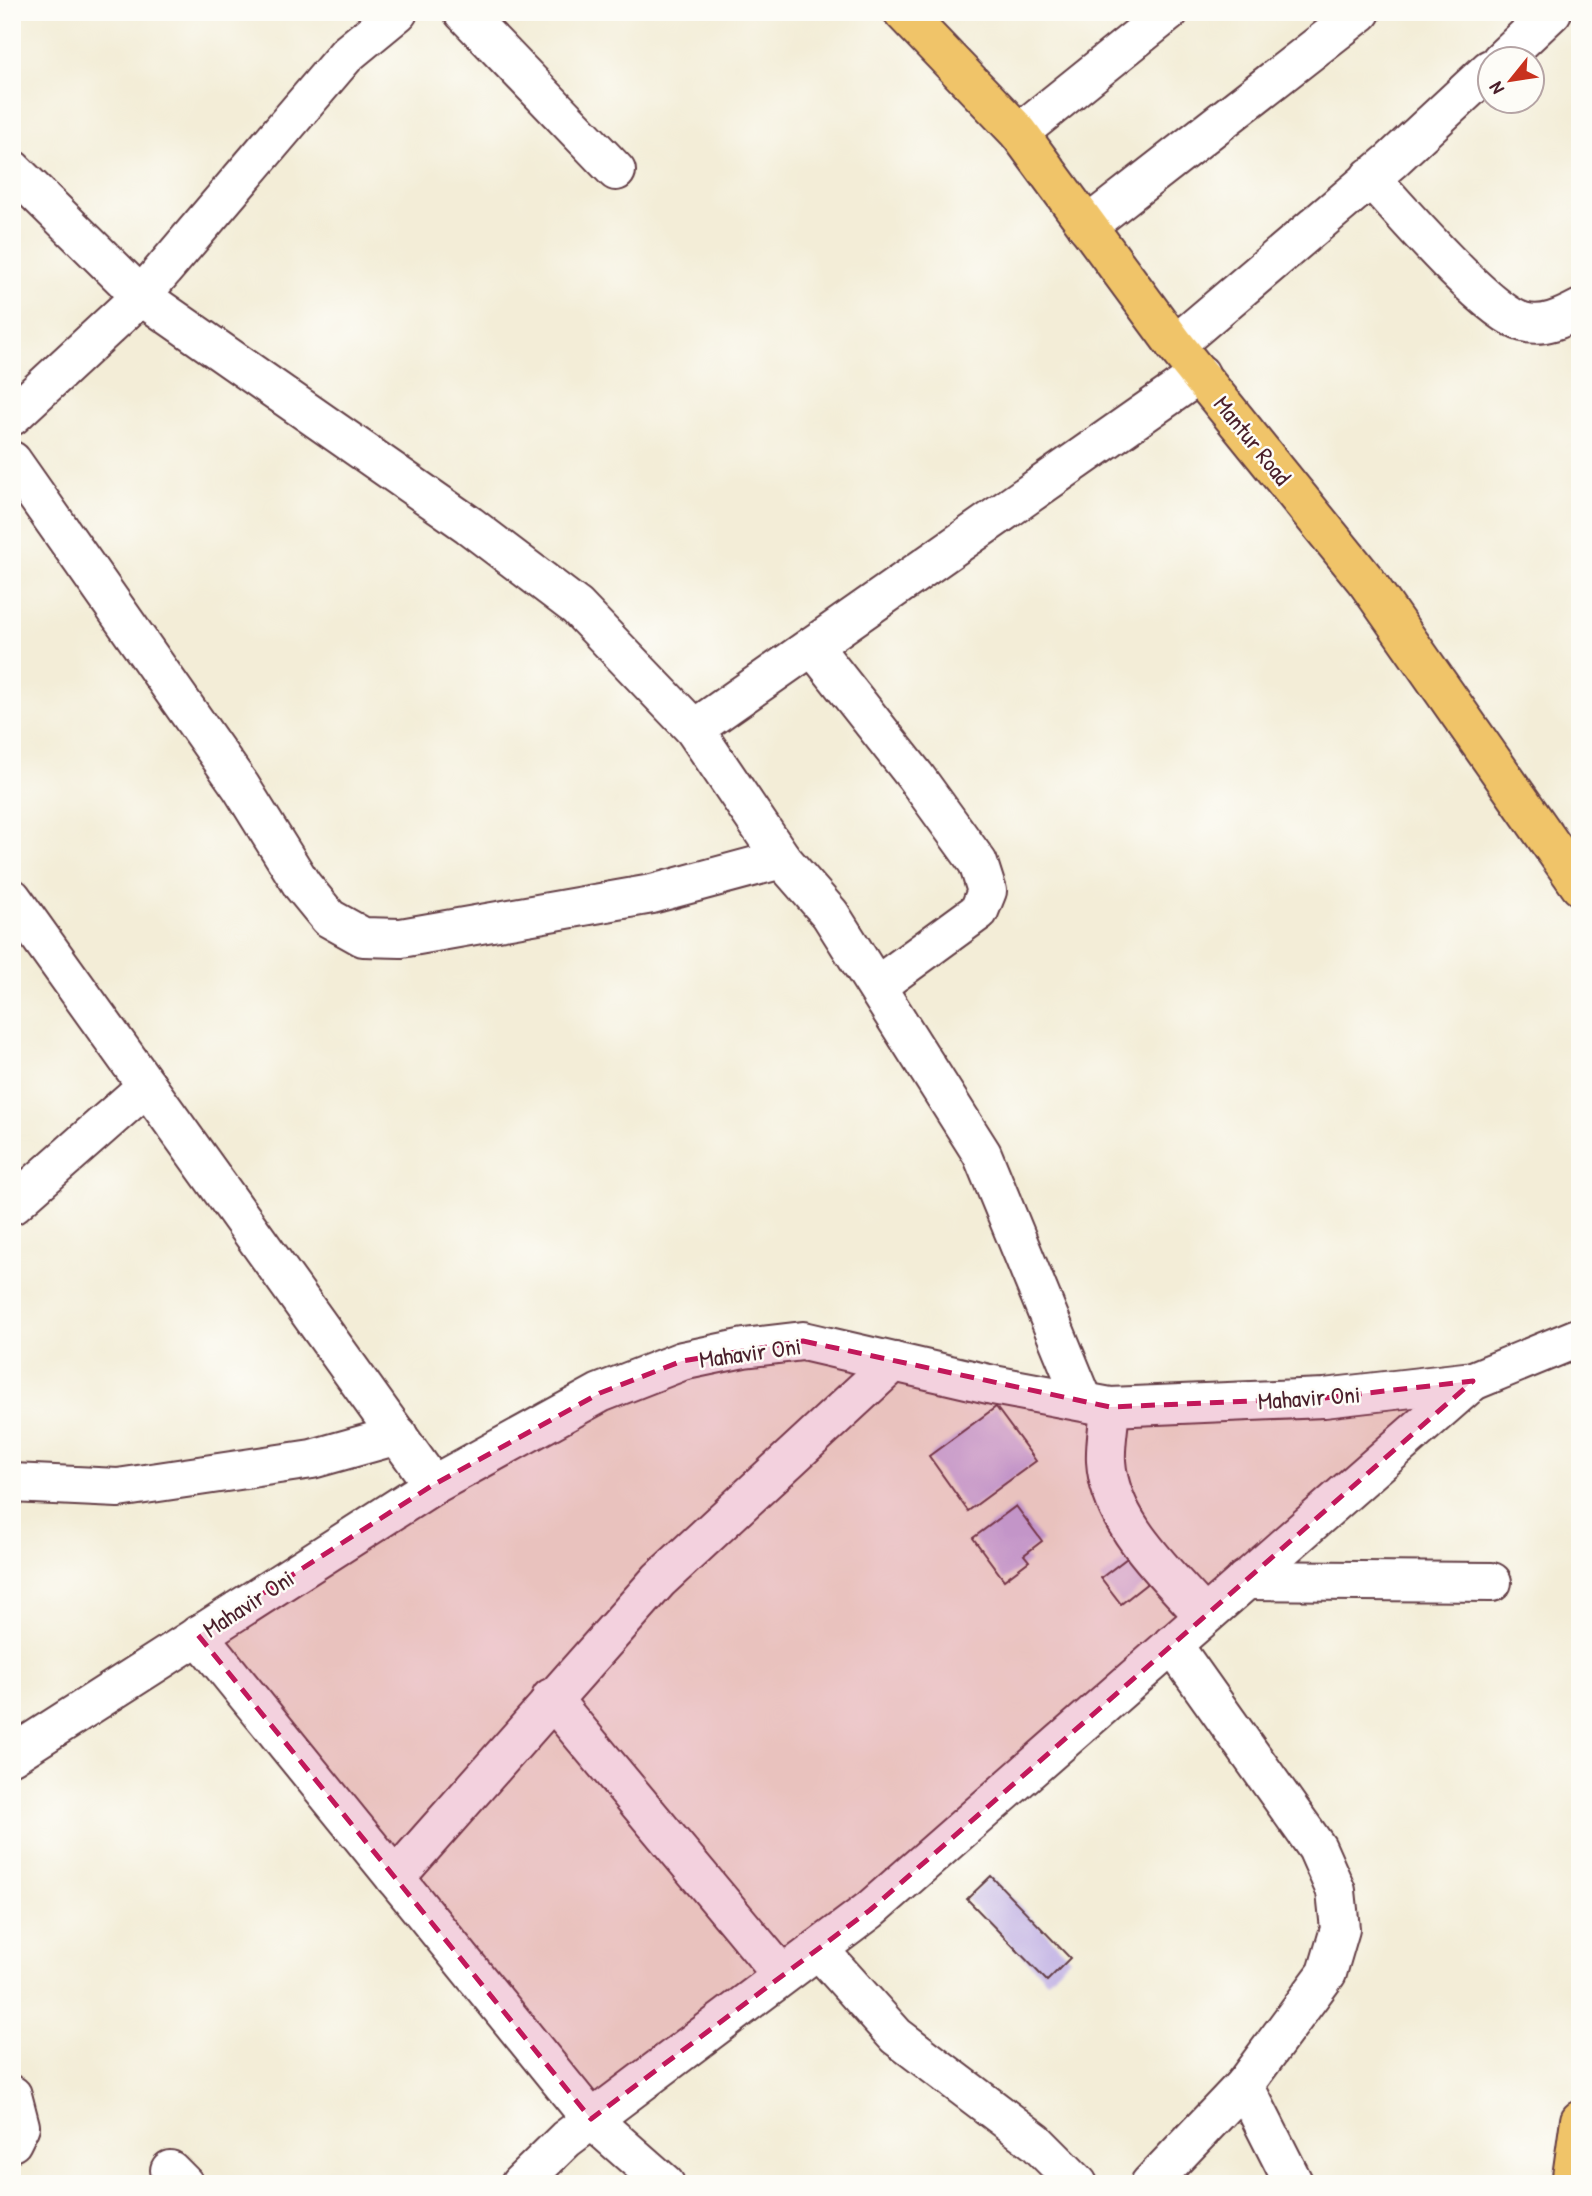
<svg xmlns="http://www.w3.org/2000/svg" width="1592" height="2196" font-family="'Patrick Hand',sans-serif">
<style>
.building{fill:#c3b4e4}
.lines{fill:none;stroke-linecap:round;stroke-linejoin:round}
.minor-casing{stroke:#633e45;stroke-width:42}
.major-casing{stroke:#633e45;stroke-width:42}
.minor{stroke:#fff;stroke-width:38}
.major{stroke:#f0c469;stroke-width:38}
.marked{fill:#c2185b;fill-opacity:0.2;stroke:#c2185b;stroke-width:5;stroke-dasharray:14 9;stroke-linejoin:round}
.labels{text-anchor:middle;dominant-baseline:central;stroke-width:5;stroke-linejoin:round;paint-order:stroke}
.street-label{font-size:24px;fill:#4a1f2b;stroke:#fdfcf7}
</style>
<rect width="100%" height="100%" fill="#fdfcf7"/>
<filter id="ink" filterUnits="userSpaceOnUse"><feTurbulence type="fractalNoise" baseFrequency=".0143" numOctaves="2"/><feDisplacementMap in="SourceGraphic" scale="14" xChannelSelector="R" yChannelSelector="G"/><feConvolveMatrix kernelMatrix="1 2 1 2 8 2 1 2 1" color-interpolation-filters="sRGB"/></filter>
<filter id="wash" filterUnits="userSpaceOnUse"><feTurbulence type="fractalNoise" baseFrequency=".00686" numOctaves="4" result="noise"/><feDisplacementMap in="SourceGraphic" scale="28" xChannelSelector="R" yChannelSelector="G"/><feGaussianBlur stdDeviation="1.57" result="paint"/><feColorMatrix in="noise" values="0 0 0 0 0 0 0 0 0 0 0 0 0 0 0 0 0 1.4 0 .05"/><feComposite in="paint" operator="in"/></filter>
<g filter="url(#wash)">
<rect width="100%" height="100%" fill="#f3edd7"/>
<g id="blocks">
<g class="building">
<polygon points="996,1407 1036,1461 968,1511 929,1456"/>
<polygon points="1016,1506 1042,1541 1024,1555 1029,1561 1004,1580 973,1538"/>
<polygon points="1135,1552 1154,1578 1121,1604 1101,1578"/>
<polygon points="991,1876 1070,1958 1047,1981 967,1899"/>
</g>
</g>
</g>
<g filter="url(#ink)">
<use href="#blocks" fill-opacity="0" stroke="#633e45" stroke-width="2"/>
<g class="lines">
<g class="minor-casing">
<g id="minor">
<polyline points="463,12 616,171"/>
<polyline points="1501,60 1552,12"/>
<polyline points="1019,133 1169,12"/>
<polyline points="12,169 141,296 469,525 577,607 694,729 782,859 830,914 982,1154 1083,1400"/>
<path d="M1370,177C1399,209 1487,312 1523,322C1543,328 1563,318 1580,309"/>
<polyline points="1087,226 1361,12"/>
<polyline points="1175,345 1391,161 1490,69"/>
<polyline points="12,416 141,296 347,54 398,12"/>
<polyline points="12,461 241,787 302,885 329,918 363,937 401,938 652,894 782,859"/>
<polyline points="814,648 915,776 978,863 987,891 979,911 878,985"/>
<polyline points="694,729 1200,374"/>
<polyline points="12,898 433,1485"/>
<polyline points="12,1205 147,1086"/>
<path d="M1110,1407C1109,1425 1105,1444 1106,1461C1110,1524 1166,1572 1204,1616"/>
<polyline points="12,1483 118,1488 312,1459 398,1435"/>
<polyline points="1245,1580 1492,1582"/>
<polyline points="198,1635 591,2119 665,2184"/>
<polyline points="551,1698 782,1975"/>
<polyline points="12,1755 433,1485 600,1393 682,1361 744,1348 803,1341 993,1385 1110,1407 1324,1398 1473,1381 1580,1337"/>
<polyline points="395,1878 659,1580 894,1362"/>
<polyline points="818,1949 896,2036 1036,2142 1078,2184"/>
<polyline points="1244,2085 1294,2184"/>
<polyline points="12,2095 20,2126 12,2142"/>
<polyline points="170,2170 184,2184"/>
<polyline points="520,2184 566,2139 870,1910 1473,1381"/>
<polyline points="1150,2184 1244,2085 1327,1973 1340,1929 1336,1891 1317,1848 1172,1644"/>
</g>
</g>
<g class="major-casing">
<g id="major">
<polyline points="903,12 1019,133 1175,345 1367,582 1580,886"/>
<polyline points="1571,2184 1580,2120"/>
</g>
</g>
<use href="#minor" class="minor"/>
<use href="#major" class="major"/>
</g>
</g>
<path class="marked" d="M803,1341L1110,1407L1324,1398L1473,1381L870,1910L591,2119L198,1635L433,1485L600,1393L682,1361Z"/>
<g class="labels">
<g class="street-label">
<text transform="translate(1253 440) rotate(51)">Mantur Road</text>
<text transform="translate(750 1352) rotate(-8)">Mahavir Oni</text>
<text transform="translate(1309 1397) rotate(-4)">Mahavir Oni</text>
<text transform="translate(248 1603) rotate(-33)">Mahavir Oni</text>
</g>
</g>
<rect width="1592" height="2196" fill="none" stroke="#fdfcf7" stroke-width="42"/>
<g transform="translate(1511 80) rotate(240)"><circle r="33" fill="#fdfcf7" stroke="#b5a4a5" stroke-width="2"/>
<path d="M0-5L12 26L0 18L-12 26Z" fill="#c8321e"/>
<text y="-10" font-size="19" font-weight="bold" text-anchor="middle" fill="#4a1f2b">N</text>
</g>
</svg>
